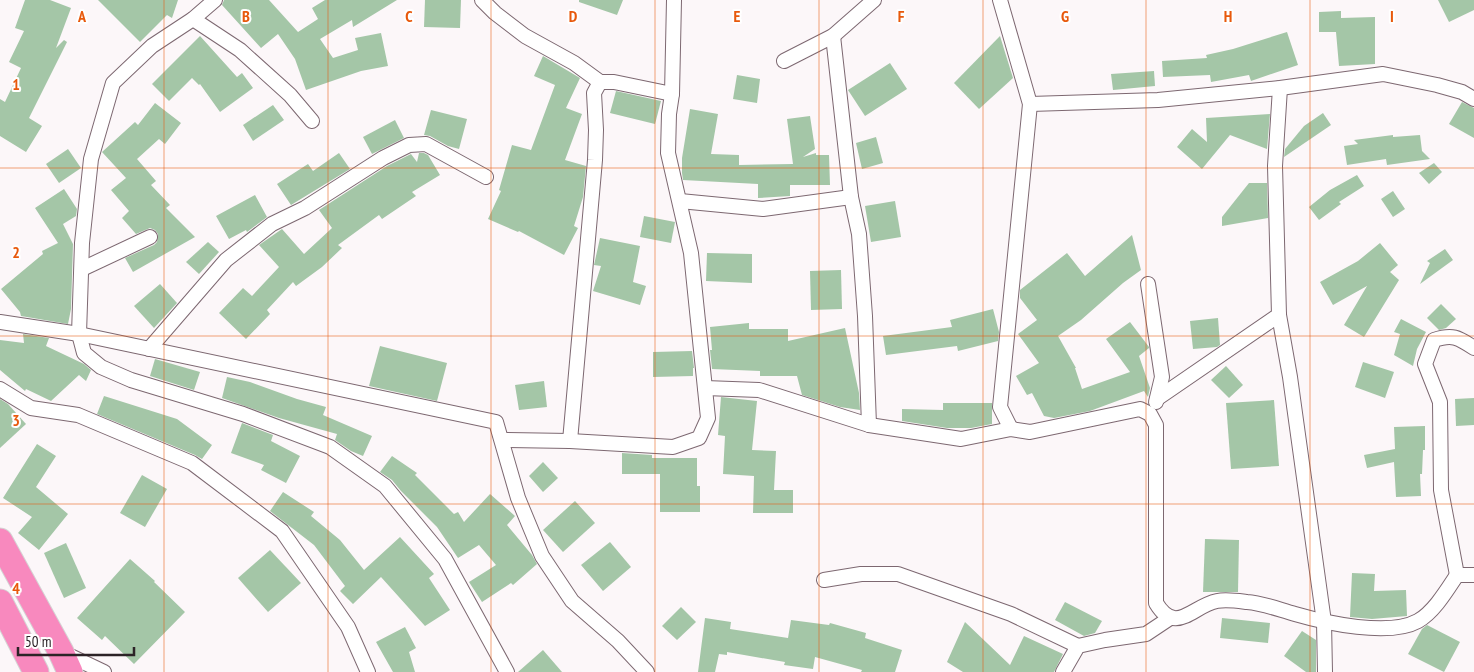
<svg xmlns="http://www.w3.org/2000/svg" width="1474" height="672" font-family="'PT Sans Narrow',sans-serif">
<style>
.building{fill:#a4c6a7}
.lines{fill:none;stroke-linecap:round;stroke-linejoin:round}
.street-casing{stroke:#7d6871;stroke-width:16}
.highway-casing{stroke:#d5d3d4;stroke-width:27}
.street{stroke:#fff;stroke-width:14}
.highway{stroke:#f889be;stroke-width:25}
.grid{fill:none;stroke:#e8590c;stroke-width:1;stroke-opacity:0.55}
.grid-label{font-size:16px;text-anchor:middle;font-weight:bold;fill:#e8590c;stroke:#fff;stroke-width:4;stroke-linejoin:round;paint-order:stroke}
</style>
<rect width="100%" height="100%" fill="#fcf7f9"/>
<g class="building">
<polygon points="25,0 50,0 71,8 56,48 64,40 67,42 29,118 42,126 26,152 0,136 0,99 5,102 21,68 9,62 24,31 15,28"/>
<polygon points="98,0 178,0 172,18 167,15 140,42"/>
<polygon points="224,0 269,0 298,32 318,19 312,8 325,0 397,0 353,27 352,20 320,39 333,58 358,50 355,38 381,33 388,66 361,71 306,90 295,59 278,34 261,48 222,5"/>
<polygon points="425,0 461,0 460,28 424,27"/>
<polygon points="579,0 623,0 617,15 579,2"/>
<polygon points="1438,0 1474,0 1474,10 1449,22"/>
<polygon points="1341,11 1341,18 1375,17 1375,64 1339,66 1336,32 1319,32 1319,12"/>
<polygon points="1287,32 1298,65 1251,81 1249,75 1211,82 1210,75 1163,77 1162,61 1207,58 1206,55 1233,49"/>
<polygon points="200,36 237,77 242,73 253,88 220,112 200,84 199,85 192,78 169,101 152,84"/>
<polygon points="1000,36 1013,78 979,109 954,83"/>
<polygon points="543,56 580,78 566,108 582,114 565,160 586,166 583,197 574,226 578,228 564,255 519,231 518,232 488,219 501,191 499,190 512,145 531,150 555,85 534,76"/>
<polygon points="890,63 907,89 865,116 848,90"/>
<polygon points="1154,71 1155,86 1113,90 1111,74"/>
<polygon points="737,75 760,79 757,103 733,99"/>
<polygon points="616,91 661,101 655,124 610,113"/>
<polygon points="1462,102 1474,108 1474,138 1449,124"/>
<polygon points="155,103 181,123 165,144 159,139 137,159 156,181 151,185 170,205 166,208 195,237 133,272 125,258 154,245 157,242 158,234 155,230 150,228 136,234 122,218 129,211 111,190 126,178 102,152 135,122 138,125"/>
<polygon points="273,105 284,120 253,141 243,125"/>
<polygon points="690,109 718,114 711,154 739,155 739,165 793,164 787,119 810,116 815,149 803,157 816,153 816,155 829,155 830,185 790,185 790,196 758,198 758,184 683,180 682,173 682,158"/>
<polygon points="431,110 467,119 459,149 448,146 430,136 424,135"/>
<polygon points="1323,113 1331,125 1284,157 1285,149 1304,126"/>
<polygon points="1270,114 1267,149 1230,135 1202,169 1177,147 1192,129 1207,142 1206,118"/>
<polygon points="395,120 404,138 372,154 363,137"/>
<polygon points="1393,135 1393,137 1420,135 1422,151 1430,159 1387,165 1386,159 1347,165 1344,146 1358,144 1354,140"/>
<polygon points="876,137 883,163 862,169 856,143"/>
<polygon points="68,149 81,168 59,183 46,164"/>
<polygon points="339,153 350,169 291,205 277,184 308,164 313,171"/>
<polygon points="419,153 424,153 428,155 440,175 412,192 416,196 382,219 379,215 338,245 342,248 322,267 296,286 293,282 267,310 270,314 246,339 219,313 243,288 252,296 279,267 259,245 282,229 304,254 332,228 319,210 387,166 411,154 417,162"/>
<polygon points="1434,163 1442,172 1429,184 1419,173"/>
<polygon points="1357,175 1364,186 1339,202 1341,204 1319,220 1309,207 1330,190"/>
<polygon points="1249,183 1267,183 1268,218 1222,226 1222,217"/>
<polygon points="64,189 77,209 76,216 63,224 73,244 71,309 68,324 21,316 20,312 1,289 43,254 42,251 58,243 35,208"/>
<polygon points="1393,191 1405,209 1393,217 1381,199"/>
<polygon points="255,195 267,217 247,232 246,230 229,239 216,216"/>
<polygon points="895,201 901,237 871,242 865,206"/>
<polygon points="644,216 675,222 671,243 640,237"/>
<polygon points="1132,235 1141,270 1123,283 1081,320 1058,336 1076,368 1075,368 1082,389 1130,372 1106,339 1130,322 1149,347 1149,348 1139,356 1150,388 1148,397 1144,391 1090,411 1054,418 1044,416 1032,393 1027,395 1016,376 1039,363 1018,334 1037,320 1020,298 1020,290 1067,253 1085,276"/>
<polygon points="600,238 640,246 633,282 646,286 640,305 593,291 601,266 594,265"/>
<polygon points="208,242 219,252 199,274 186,262"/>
<polygon points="1380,243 1398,265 1390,272 1399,280 1364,337 1344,325 1367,286 1333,305 1320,282 1358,261"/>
<polygon points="1445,249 1453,260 1420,284 1430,263 1427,261"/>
<polygon points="707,253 752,254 752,283 706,281"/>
<polygon points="841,270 842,309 811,310 810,271"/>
<polygon points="160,284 177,303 154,328 134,306"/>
<polygon points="1441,304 1456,319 1446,328 1439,330 1427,318"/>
<polygon points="993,309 999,332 998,341 958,351 957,346 886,355 883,336 952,327 950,320"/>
<polygon points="1218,318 1220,345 1217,347 1193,349 1190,321"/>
<polygon points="1401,319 1426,332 1417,349 1413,366 1394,355 1400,334 1394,332"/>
<polygon points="749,323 749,329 788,329 788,341 845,328 859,393 860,410 840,407 802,395 797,376 760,376 760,371 712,369 710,350 712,350 710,327"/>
<polygon points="23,334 49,338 46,346 84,364 91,370 86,381 79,375 51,401 26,389 25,391 0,370 0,340 24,343"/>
<polygon points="380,346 447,363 437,401 369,386"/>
<polygon points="692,351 694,368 693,368 693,376 653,377 653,352"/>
<polygon points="155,359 200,372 194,390 150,376"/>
<polygon points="1363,362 1394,372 1385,398 1355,387"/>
<polygon points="1226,366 1243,385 1229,398 1211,380"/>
<polygon points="227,377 250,382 297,399 326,407 323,415 372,436 363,456 351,451 335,440 337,434 279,418 222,398"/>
<polygon points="544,381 547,407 519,410 515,385"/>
<polygon points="104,396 177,419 212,445 202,459 195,455 97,414"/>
<polygon points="721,397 757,401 752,450 776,451 774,490 793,490 793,513 753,513 754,476 723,474 725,436 718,435"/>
<polygon points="1474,398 1474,425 1456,426 1455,399"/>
<polygon points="0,399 8,404 26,424 0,448"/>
<polygon points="1274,400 1279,466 1231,469 1226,403"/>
<polygon points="943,403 992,403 992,424 971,428 947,428 902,421 902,409 943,410"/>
<polygon points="242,423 273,435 271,441 300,456 286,483 261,470 264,465 231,453"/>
<polygon points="1425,426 1425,450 1423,450 1422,474 1420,474 1421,496 1396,497 1394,462 1367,468 1364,455 1395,449 1394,427"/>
<polygon points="37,444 56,456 36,487 68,514 39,550 18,533 32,517 3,498"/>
<polygon points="622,453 652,455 652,458 697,458 697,486 700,486 700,512 660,512 660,474 622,474"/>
<polygon points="392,456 417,473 415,475 454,514 458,512 464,522 490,494 515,516 507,525 532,555 537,564 513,585 511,583 482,602 469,582 496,565 479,545 458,558 437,527 401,491 392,480 380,472"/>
<polygon points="543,462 558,478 543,492 529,476"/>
<polygon points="142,475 167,489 145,527 120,513"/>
<polygon points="283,492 314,512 311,516 340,540 364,570 400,537 434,574 429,578 450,610 425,626 381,577 353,604 340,591 345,586 314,545 270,511"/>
<polygon points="575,501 595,523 563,552 543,530"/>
<polygon points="1205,539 1239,540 1238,592 1203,592"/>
<polygon points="610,542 631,567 603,591 581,565"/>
<polygon points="66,543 86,588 64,598 44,553"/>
<polygon points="270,550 301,583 268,612 238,578"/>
<polygon points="130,559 155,581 154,582 185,612 134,664 105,636 102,640 77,618"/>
<polygon points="1352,573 1375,574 1374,591 1406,590 1407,616 1372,619 1350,617"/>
<polygon points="1065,602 1102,621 1095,633 1084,636 1055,620"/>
<polygon points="681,607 696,622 677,640 662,626"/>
<polygon points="705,618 731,622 730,629 788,638 791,620 829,625 830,623 866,633 865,638 902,650 895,672 861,672 862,670 815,657 813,669 784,665 785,662 727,652 727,655 719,654 715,672 698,672"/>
<polygon points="1222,618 1270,623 1268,643 1220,638"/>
<polygon points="965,622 1010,665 1024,636 1063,654 1054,672 963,672 947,662"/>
<polygon points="1427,625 1460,642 1444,672 1408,654 1422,629"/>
<polygon points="405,627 416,648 409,652 415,672 393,672 376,642"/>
<polygon points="1302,631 1316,640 1316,672 1306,672 1284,656"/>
<polygon points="543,650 562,672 518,672"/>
</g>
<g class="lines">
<g class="street-casing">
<g id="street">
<polyline points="215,0 193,19 152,46 113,83 91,159 82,243 79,334 84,353 101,367 131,380 243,414 330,447 385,486 445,559 507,672"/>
<polyline points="482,0 495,13 525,36 574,63 600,82"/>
<polyline points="1000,0 1030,104 1000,407 1011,429"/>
<polyline points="193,19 240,50 290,95 312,121"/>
<polyline points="833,36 851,197 859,234 865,316 869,425"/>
<polyline points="784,61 833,36 874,0"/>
<polyline points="1280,88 1275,166 1279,315 1290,377 1324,622 1325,672"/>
<polyline points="1030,104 1158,100 1280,88 1383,74 1437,85 1462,92 1474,99"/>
<polyline points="680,201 763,209 851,197"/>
<polyline points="82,269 150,237"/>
<polyline points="1148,284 1162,377 1156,402"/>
<polyline points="0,322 79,334 496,422 518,498 542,556 572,601 618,641 647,672"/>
<polyline points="149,349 226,260 272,224 305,208 383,158 409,145 426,144 486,177"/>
<path d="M705,388L759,390L869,425L961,439L1011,429L1030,432L1140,409L1150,414L1156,425V603C1176,636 1192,606 1217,601C1226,599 1239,601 1247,602C1263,603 1280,610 1295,614C1326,623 1389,637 1418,621C1434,612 1447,590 1457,575H1474"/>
<polyline points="0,389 31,408 78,415 192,463 282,531 348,627 368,672"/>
<polyline points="1158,398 1279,315"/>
<polyline points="502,440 570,441 673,447 699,438 708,418 691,253 668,153 669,114 672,94 674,0"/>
<polyline points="570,441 595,160 596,130 594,93 600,82 614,82 672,94"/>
<path d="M1457,575L1441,490L1440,402L1425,364L1434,340C1452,334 1458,337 1474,348"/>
<polyline points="824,580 861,574 898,574 1011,614 1078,646"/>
<polyline points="62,652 104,672"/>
<polyline points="1063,672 1078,646 1105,640 1146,634 1170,618"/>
</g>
</g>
<g class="highway-casing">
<g id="highway">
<polyline points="0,541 61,652 70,672"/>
<polyline points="0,602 36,672"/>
</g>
</g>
<use href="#street" class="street"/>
<use href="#highway" class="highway"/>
</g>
<path class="grid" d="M164,0V672M328,0V672M491,0V672M655,0V672M819,0V672M983,0V672M1146,0V672M1310,0V672M0,168H1474M0,336H1474M0,504H1474"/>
<g class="grid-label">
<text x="82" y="22">A</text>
<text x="246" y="22">B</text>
<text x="409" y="22">C</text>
<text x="573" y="22">D</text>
<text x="737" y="22">E</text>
<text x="901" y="22">F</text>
<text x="1065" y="22">G</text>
<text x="1228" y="22">H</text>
<text x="1392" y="22">I</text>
<text x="16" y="90">1</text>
<text x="16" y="258">2</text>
<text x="16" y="426">3</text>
<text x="16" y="594">4</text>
</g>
<path d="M18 647v8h116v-8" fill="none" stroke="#2c2327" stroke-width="2.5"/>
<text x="25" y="647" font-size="15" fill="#2c2327" stroke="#ffffff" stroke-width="4" paint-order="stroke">50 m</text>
</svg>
